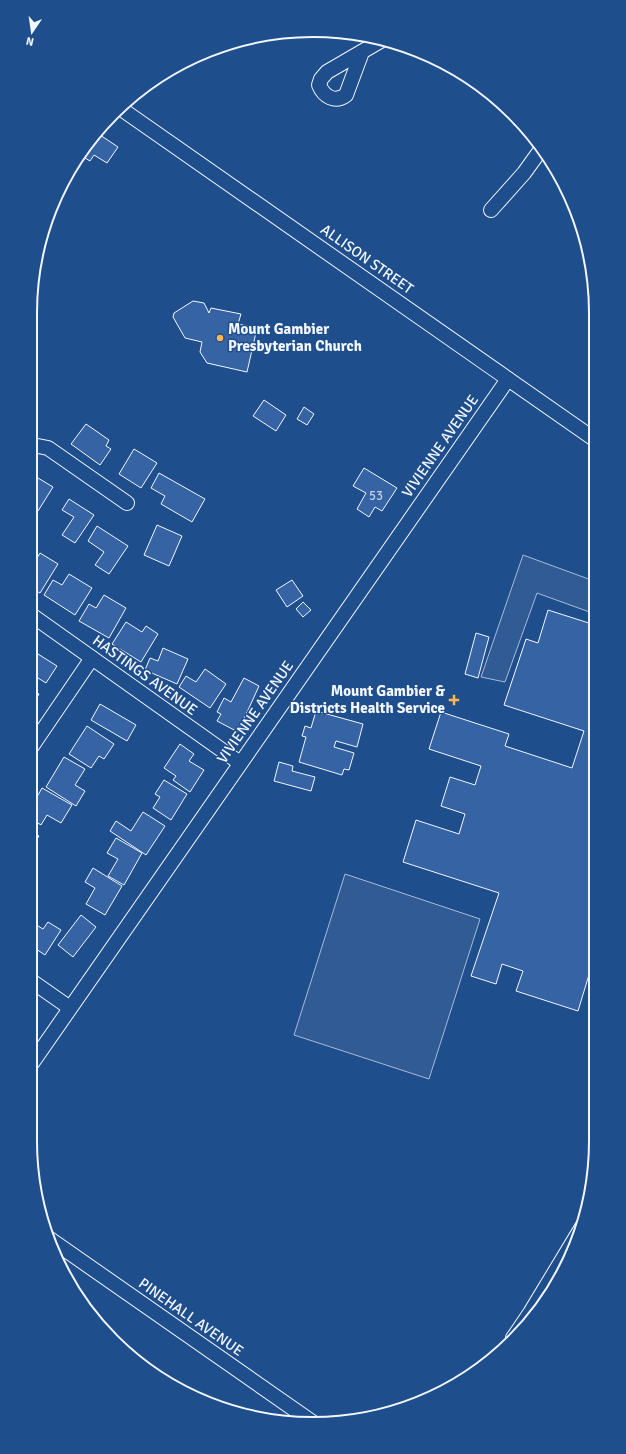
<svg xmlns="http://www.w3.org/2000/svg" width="626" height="1454" font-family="Signika,sans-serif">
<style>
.built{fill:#305b95;stroke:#a8bbd7}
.building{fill:#3563a3;stroke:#f2f6ff}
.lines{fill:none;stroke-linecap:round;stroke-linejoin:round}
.minor-casing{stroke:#f2f6ff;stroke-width:16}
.minor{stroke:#1f4e8c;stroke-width:14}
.poi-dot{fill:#ffb74d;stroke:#1f4e8c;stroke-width:1.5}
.labels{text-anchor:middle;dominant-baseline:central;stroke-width:3;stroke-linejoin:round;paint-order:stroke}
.number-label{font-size:13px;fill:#c3d1e8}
.street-label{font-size:15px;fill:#f2f6ff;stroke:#1f4e8c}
.poi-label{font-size:15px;font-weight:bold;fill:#f2f6ff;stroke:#1f4e8c;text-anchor:start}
.rim{fill:none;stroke:#f2f6ff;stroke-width:2}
</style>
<rect width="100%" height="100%" fill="#1f4e8c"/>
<g class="built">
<polygon points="523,555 594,581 595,614 537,593 505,682 481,677"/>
<polygon points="345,874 480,919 429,1079 294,1035"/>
</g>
<g class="building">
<polygon points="100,135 118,147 107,163 94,155 90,161 80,155 89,142 94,145"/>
<polygon points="193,301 204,303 209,313 211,308 241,314 238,324 257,328 247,372 207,363 200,352 202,342 185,338 173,317 174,313"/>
<polygon points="264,400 286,415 276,431 253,416"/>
<polygon points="304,407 314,414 307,425 297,419"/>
<polygon points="86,424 109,440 106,446 111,449 100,465 71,444"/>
<polygon points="134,449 157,463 141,488 119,474"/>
<polygon points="364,468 397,488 382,511 375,507 369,517 357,509 366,493 353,486"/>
<polygon points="159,473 205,499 192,522 161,504 165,496 151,488"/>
<polygon points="33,475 53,487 38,511 30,506 30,479"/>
<polygon points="69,499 94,515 75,543 62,535 74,517 62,510"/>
<polygon points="157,525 182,536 169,566 144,555"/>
<polygon points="97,526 128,546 109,574 95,565 104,552 88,541"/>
<polygon points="40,553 58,564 40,593 31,588 33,584 30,582 30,567 31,568"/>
<polygon points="69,574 92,588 75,615 44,595 53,580 62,585"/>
<polygon points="292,580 303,596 287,607 276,590"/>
<polygon points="104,595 126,608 109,638 79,621 89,604 96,608"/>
<polygon points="303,602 311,610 303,617 296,609"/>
<polygon points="548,610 595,625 595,955 578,1011 516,991 523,971 502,964 496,984 471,976 499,893 403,862 416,820 459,834 465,814 441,806 450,777 475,785 481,766 429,749 441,712 509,734 505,746 572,768 584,731 504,705 526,639 538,643"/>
<polygon points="126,622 142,632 146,626 158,634 141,662 112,644"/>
<polygon points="476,633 489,637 478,678 465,674"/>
<polygon points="163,648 188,659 177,684 145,670 150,658 158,661"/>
<polygon points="30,649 57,666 46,683 30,673"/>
<polygon points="205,669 226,684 210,708 179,687 186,676 196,682"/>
<polygon points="244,678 259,686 238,732 217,721 221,714 217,712 224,698 231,702"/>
<polygon points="30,689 39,694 32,706 30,706"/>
<polygon points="100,704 136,725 127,741 91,720"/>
<polygon points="316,711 363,724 357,747 336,741 334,747 354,753 349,770 344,769 342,775 299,762 306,737 302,736 305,726 311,728"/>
<polygon points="87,726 114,744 104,759 99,756 91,768 69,754"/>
<polygon points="180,744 194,754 189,761 204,770 190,792 173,780 176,776 164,768"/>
<polygon points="64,757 85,769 75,785 85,791 76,806 46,787"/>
<polygon points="279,762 293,766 292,771 315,777 311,791 274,781"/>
<polygon points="164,780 187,794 171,820 153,808 160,797 155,794"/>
<polygon points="42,788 72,805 61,823 47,815 41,825 30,818 30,809"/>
<polygon points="143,812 165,826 146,855 110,831 116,821 131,831"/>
<polygon points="30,823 38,828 34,833 39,836 30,850"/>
<polygon points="116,838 142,853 124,885 108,876 118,859 107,853"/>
<polygon points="93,868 122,886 105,915 86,904 95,888 85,882"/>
<polygon points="81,915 96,927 73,957 58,945"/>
<polygon points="30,921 43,929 48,922 61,930 45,955 30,945"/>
</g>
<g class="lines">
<g class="minor-casing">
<g id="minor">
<path d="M362,52L346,95C335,103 324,97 319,85L321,79L327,72L382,40"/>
<polyline points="120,108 594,439"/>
<polyline points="491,210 524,173 542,148"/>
<polyline points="30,448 38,446 48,448 127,503"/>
<polyline points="30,614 240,763"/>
<polyline points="30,749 92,658"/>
<polyline points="30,980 70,1008"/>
<polyline points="30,1066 508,379"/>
<polyline points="47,1237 315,1424"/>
<polyline points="513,1338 530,1313 582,1227"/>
</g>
</g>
<use href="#minor" class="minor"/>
</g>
<g class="poi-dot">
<circle cx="220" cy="338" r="4"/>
<path d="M452 694h4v4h4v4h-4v4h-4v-4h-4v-4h4z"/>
</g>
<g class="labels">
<g class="number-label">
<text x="376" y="496">53</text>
</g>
<g class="street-label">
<text transform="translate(367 259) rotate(35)">ALLISON STREET</text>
<text transform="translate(440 446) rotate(-55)">VIVIENNE AVENUE</text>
<text transform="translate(145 675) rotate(36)">HASTINGS AVENUE</text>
<text transform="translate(255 712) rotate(-55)">VIVIENNE AVENUE</text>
<text transform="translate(191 1317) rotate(35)">PINEHALL AVENUE</text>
</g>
<g class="poi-label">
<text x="228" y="329">Mount Gambier<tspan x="228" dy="17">Presbyterian Church</tspan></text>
<text x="445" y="691" text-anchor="end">Mount Gambier &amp;<tspan x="445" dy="17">Districts Health Service</tspan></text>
</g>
</g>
<path d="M0 0H626V1454H0ZM313 37H313A276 276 0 0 1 589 313V1141A276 276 0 0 1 313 1417H313A276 276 0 0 1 37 1141V313A276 276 0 0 1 313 37Z" fill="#1f4e8c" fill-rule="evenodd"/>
<path class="rim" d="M313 37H313A276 276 0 0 1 589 313V1141A276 276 0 0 1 313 1417H313A276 276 0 0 1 37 1141V313A276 276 0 0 1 313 37Z"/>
<g transform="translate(32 32) rotate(193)" stroke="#1f4e8c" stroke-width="3" paint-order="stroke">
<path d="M0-3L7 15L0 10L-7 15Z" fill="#f2f6ff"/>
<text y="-6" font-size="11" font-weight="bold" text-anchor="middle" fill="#f2f6ff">N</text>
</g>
</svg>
